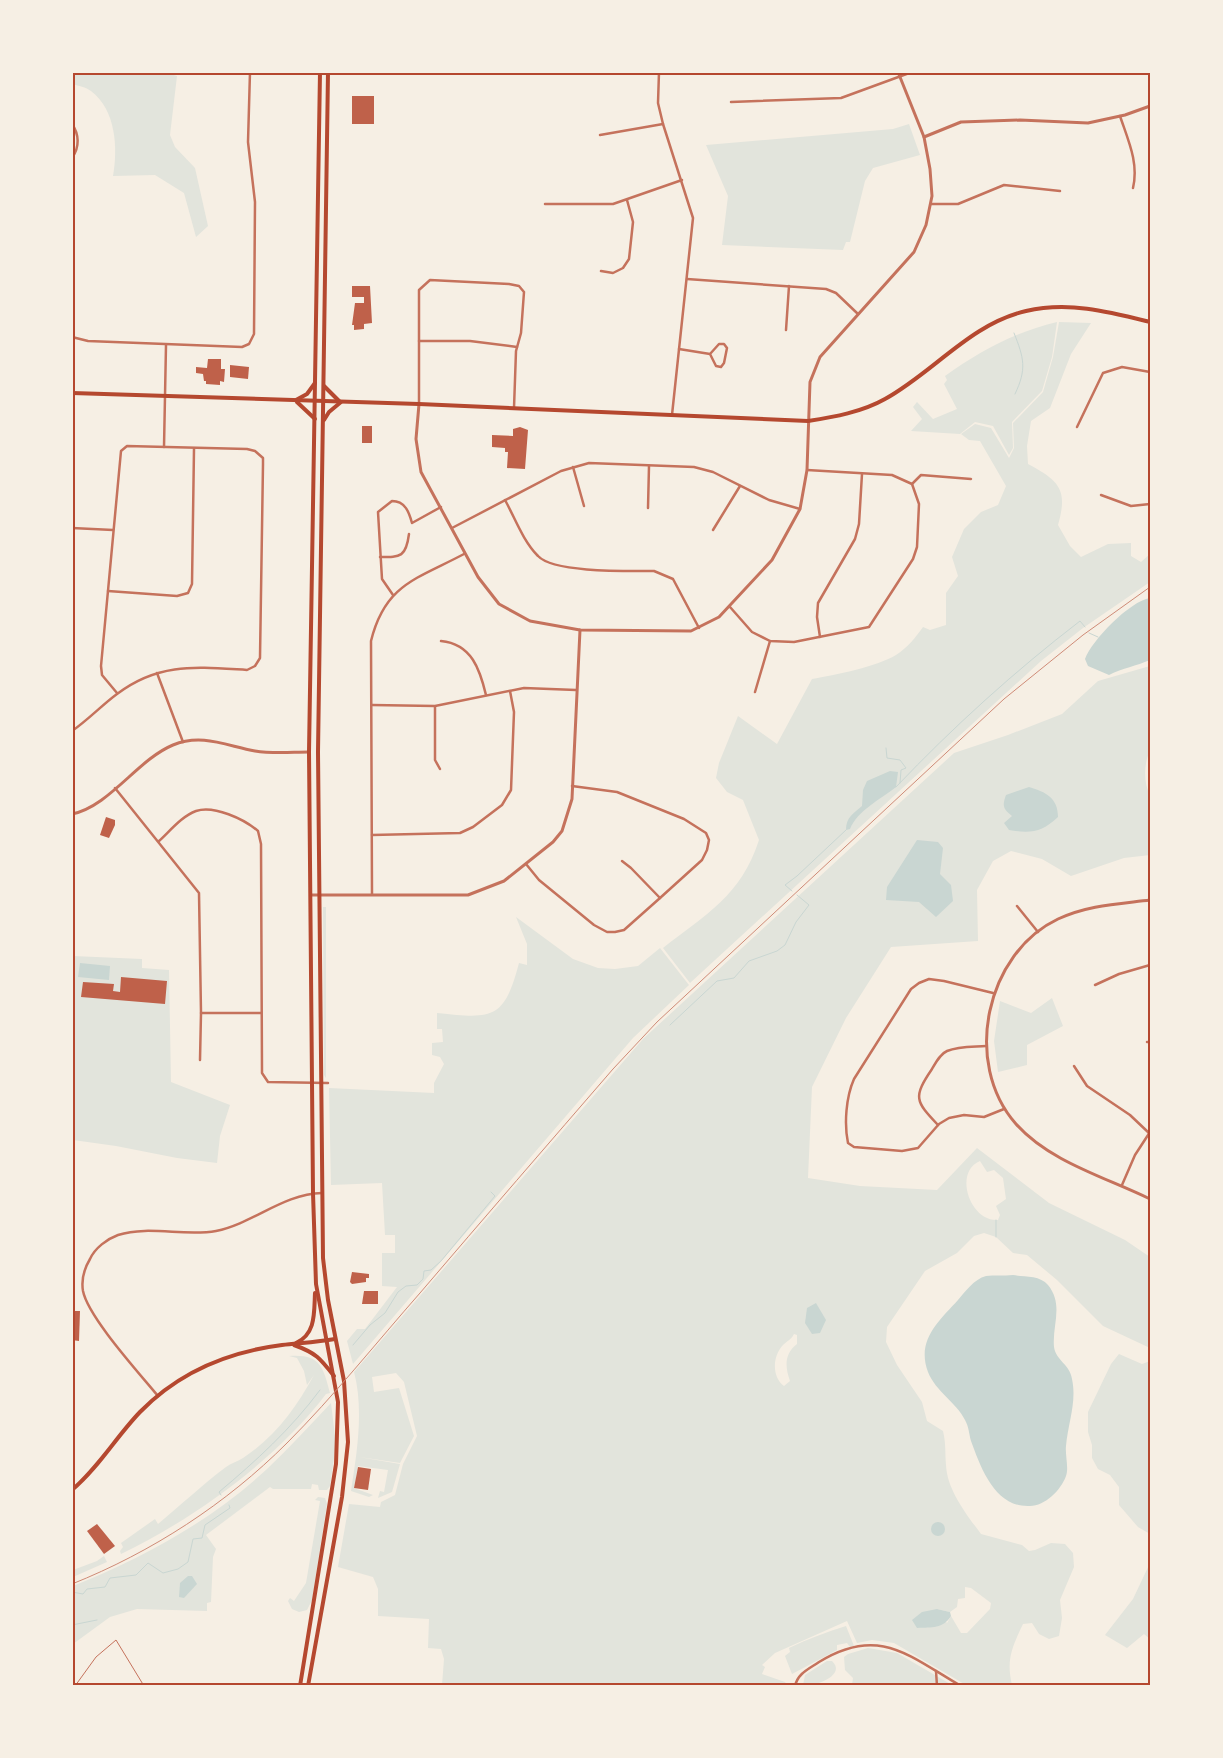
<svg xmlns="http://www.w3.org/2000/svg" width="1223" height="1758" font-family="Cabin,sans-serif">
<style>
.green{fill:#e2e4dc;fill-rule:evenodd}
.water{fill:#c9d6d2}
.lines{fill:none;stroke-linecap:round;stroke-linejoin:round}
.stream{stroke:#c9d6d2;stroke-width:1}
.building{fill:#bf614a}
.service{stroke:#c5725c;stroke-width:1}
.minor{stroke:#c5725c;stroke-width:2.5}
.tertiary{stroke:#c5725c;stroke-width:3}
.secondary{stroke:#b5482f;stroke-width:4}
.rail{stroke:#cf8b77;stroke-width:1}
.neatline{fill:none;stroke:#b5482f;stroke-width:2}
</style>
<rect width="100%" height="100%" fill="#f6efe4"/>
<g class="green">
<path d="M167,73L177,76L170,135L175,147L195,168L208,226L196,237L184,193L155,175L113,176C118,148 116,110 91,91C86,87 78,86 73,84V73Z"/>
<polygon points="909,124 920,155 873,168 865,181 850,242 846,242 843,250 722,245 728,196 706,145 893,129"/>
<path d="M1057,322L1052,357L1042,391L1012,422L1013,448L1009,455L993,426L975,422L960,434L911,431L922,419L913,407L917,402L933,419L957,409L944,384L947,380L945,376C980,351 1015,332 1057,322Z"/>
<path d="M1059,322L1091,323L1071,354L1050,408L1031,421L1027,446L1028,464C1060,481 1068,490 1058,525L1070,546L1081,557L1108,544L1131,543V556L1141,562L1150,554V582L1083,628L1041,661L690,983L663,948C706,914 741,896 759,840L743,800L727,792L716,778L719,763L738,716L777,744L812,679C835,675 876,667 896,655C907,648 916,637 923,627L930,630L946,625V593L958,576L952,557L964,529L981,512L998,505L1006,486L980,441L969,440L961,434L975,424L991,428L1009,458L1014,448L1013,423L1043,392L1053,357Z"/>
<path d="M1150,666V751C1144,762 1143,783 1150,795V855L1124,858L1071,876L1042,859L1011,851L993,861L977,890L978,941L891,947L846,1018L812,1087L808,1178L860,1186L937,1190L977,1148L1049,1203L1125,1240L1150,1257V1348L1103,1326L1057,1280L1027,1255L1013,1253L996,1237L984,1233L974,1236L957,1253L925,1271L887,1327L886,1342L897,1365L922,1402L927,1421L943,1431C946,1443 945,1453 946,1465C947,1490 967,1515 981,1534L1022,1545L1029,1551L1035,1550L1051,1543L1065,1544L1073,1553L1074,1567L1060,1600L1062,1618L1059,1636L1049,1639L1039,1634L1032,1623L1023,1624C1012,1647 1006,1660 1012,1685H966L894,1643L872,1640L857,1643L847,1621L775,1653L762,1665L765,1667L762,1674L785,1682L787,1685H442L444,1659L441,1649L428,1648L429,1619L378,1616V1589L373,1577L338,1567L349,1504L380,1507L381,1502L395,1495L403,1464L417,1436L404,1382L396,1373L372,1377L374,1392L399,1388L414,1436L400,1463L359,1457L400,1464L392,1492L378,1498L380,1491L384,1492L388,1470L358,1466L354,1488L373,1495L369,1497L351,1491C357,1453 364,1409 354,1372L643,1039L954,753L1008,735L1062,714L1098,681ZM980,1161L987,1172L994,1170L1003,1178L1006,1199L996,1206L1000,1215L998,1220C970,1222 953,1172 980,1161ZM794,1334L797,1335V1344C784,1354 785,1367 790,1381L784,1386C772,1377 772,1357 783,1345C787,1341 791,1340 794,1334ZM965,1587L971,1588L991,1603L990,1609L967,1633H961L951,1616L947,1623L937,1609L950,1612L957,1607L958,1599L965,1598Z"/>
<polygon points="323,907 326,907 326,1078 324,1075"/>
<path d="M516,917L573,959L598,968L615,969L638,966L660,948L689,985L633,1038L353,1364L347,1341L357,1329H365L397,1287L382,1286V1253H395V1235H385L382,1183L331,1185L329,1088L434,1093V1083L444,1064L440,1057L432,1055V1043L443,1042L442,1029H437V1013C493,1019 504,1020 519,963L527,965V944Z"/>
<polygon points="73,956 142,959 142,968 169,970 171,1082 230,1105 220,1136 217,1163 177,1158 116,1146 73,1140"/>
<polygon points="1052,998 1063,1026 1027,1045 1027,1065 998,1072 994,1041 1000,1001 1031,1013"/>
<polygon points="1119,1354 1142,1364 1150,1361 1150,1534 1138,1527 1119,1505 1119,1487 1110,1475 1098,1469 1092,1458 1092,1445 1088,1432 1088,1412 1111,1364"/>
<path d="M289,1356C320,1354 323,1366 330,1393L326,1394C277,1459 194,1519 121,1554L120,1551L123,1547L121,1543L155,1519L158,1524C181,1505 202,1485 226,1467C231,1463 237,1462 243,1458C275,1437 296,1408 314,1375L307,1385L304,1371L297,1358Z"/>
<path d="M331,1403L336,1444L330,1486L327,1490H319L318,1485L312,1484L311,1489H273L270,1487L206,1535L216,1549L213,1557L211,1602L207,1603V1611L137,1609L110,1617L73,1644V1586C143,1558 211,1521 267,1469C289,1448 310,1425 331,1403Z"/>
<polygon points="318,1497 325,1498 327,1504 312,1600 307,1610 299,1612 292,1609 288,1601 290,1598 294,1601 306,1583 320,1501 315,1500"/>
<polygon points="104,1556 107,1562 73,1577 73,1570 97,1561"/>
<polygon points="1150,1563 1150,1639 1144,1634 1127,1648 1105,1635 1133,1599"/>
<path d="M846,1626L854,1646L850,1647L847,1643L837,1645V1650L792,1674L785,1656L790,1652L789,1648C808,1639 826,1632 846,1626Z"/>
<polygon points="868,1648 897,1653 952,1685 852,1685 853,1678 845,1670 844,1657 848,1654"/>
<path d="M827,1661H832C847,1675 815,1687 803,1685L805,1675Z"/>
</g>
<g class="water">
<path d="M1150,598V660C1136,666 1123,668 1109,675L1088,666L1085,659C1092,640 1130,601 1150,598Z"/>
<path d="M890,771L898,772L896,787C881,799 858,810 850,829L846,830C846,817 853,814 862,806L863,790L867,781Z"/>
<path d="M1029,787C1046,792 1058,798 1058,817C1042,832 1031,834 1009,830L1004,823L1012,816C1003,809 1002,806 1006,795Z"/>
<polygon points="917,840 938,842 943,848 940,874 951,885 953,901 936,917 919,902 886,900 887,887"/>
<polygon points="80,963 110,966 109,980 78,977"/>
<path d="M1013,1275C1024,1277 1040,1275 1048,1285C1064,1305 1052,1325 1054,1347C1056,1361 1070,1364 1072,1379C1077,1402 1068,1423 1066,1446C1065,1455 1069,1468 1066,1476C1061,1490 1045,1506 1030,1506C995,1508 981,1468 971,1441C969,1434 969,1427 965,1420C956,1402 936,1392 928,1372C916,1340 939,1321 958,1300C965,1292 974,1279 986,1276C994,1275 1004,1276 1013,1275Z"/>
<polygon points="816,1303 826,1320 820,1333 812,1334 805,1323 807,1308"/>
<circle cx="938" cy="1529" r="7"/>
<polygon points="188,1576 192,1576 197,1584 184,1598 179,1597 180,1583"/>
<path d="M937,1609L950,1612L951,1616C943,1629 932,1627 917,1628L912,1620L922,1612Z"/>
</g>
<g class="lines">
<g class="stream">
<path d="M1014,333C1024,358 1027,369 1015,394"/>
<polyline points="1089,633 1098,637"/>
<polyline points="886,748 887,758 900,760 906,768 901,770 900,783"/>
<path d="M896,787C953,727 1015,671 1080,621L1085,627"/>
<polyline points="792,891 785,885 797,876 846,830"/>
<polyline points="670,1025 717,981 734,978 749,961 777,951 785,945 796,922 809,905 797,895"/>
<polyline points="996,1237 996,1220"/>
<polyline points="353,1345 370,1325 385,1313 398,1292 406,1286 417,1285 423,1279 424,1271 431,1270 441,1261 495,1196 491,1192"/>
<path d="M221,1495L219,1492C256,1461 291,1429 320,1390"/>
<polyline points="72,1592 83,1594 87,1589 105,1587 110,1578 136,1575 148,1563 163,1573 178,1569 188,1562 193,1539 202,1538 205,1525 230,1508 229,1505"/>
<polyline points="72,1625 97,1620"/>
</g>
</g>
<g class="building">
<rect x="352" y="96" width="22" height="28"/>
<polygon points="352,286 370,286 372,323 364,324 364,329 354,330 354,325 352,325 355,303 364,303 364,297 352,297"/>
<polygon points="208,359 221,359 221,369 225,369 224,382 220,381 220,385 206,384 206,381 204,381 203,374 196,373 196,367 207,368"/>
<polygon points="230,365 249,367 248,379 230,377"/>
<rect x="362" y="426" width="10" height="17"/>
<polygon points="520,427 528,430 525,469 507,468 508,452 505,452 505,448 492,447 492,435 513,436 513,429"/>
<polygon points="106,817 115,820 115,825 109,838 100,835"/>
<polygon points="121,977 167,981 165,1004 81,997 83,982 114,984 113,991 120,992"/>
<polygon points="352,1272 369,1274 369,1278 366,1278 366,1282 352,1284 350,1282"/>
<polygon points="364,1291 378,1291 378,1304 362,1304"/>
<polygon points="72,1311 80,1311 79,1341 72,1340"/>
<polygon points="358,1467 371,1469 368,1490 354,1488"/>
<polygon points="97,1524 115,1546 104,1554 87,1531"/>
</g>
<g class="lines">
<polyline class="service" points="75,1686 96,1657 116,1640 144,1686"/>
<g class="minor">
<polyline points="659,72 658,103 663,124 693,218 672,415"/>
<polyline points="731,102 841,98 912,72"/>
<path d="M1120,116C1128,140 1139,163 1133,188"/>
<path d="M72,124C79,134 80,147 72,158"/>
<polyline points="600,135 663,124"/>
<polyline points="545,204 613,204 682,180"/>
<polyline points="931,204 958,204 1004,185 1060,191"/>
<polyline points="601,271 613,273 623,268 629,259 633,222 627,200"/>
<polyline points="687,279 826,289 836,293 858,314"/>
<polyline points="786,330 789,286"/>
<polyline points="72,337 88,341 242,347 249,344 254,334 255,202 248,142 250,72"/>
<polyline points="419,341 470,341 517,347"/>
<polyline points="679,349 710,354 716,366 721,367 724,363 727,348 724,344 719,344 710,354"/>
<polyline points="419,404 419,290 430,280 509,284 519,286 524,292 521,333 516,351 514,408"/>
<polyline points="1077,427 1103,373 1122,367 1150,372"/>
<polyline points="1150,435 1150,465"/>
<polyline points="164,447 166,345"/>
<polyline points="573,467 584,506"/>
<polyline points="912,484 921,475 971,479"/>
<polyline points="1101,495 1131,506 1150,504"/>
<path d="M505,500C515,518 523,541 538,556C554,573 629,571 654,571L673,579L699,628"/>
<polyline points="648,508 649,466"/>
<polyline points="72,528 113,530"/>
<polyline points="452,528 561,471 589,463 694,467 713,472 769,500 800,509"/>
<polyline points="713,530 740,486"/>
<path d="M380,557C401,557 406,557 409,534"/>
<polyline points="108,591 177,596 188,593 192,584 194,449"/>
<path d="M393,595L382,579L378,512L392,501C405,501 409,512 412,523L441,507"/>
<polyline points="730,607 752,632 770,641 794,642 869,627 913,559 917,547 919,504 912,484 892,475 807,470"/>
<polyline points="820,637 817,617 818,603 855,539 859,524 862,474"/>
<path d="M441,641C472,644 480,670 486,695"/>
<polyline points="157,673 183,742"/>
<polyline points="755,692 770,641"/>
<polyline points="372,705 435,706 524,688 576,690"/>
<polyline points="435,707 435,760 440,769"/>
<path d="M72,731C88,720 102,705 117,694C159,662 197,667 247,670L255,666L260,658L263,464V458L255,451L247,449L127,446L121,451L101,666L102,675L117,693"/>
<polyline points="115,788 199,893 201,1013 261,1013"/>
<polyline points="372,835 460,833 473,827 502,805 511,790 514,712 510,691"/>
<path d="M159,841C170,831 182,816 196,811C214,805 244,819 258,831L261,844L262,1073L268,1082L328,1083"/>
<polyline points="622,861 631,868 660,898"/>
<polyline points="526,864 539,880 594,925 607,932 615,932 624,930 660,898 702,860 707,850 709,840 706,833 684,819 617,792 572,786"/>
<path d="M372,894L371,641C385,584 417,579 464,554"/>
<polyline points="1017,906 1038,932"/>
<polyline points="1095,985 1119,974 1150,965"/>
<path d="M993,993L944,981L929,979L919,983L911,989L854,1079C846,1097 844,1124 848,1143L854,1147L902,1151L918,1148L939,1124L949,1118L964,1115L984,1117L1004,1109"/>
<polyline points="1147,1042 1150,1042"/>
<polyline points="200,1060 201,1013"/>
<polyline points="1074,1066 1087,1086 1130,1115 1149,1133"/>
<path d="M938,1125C915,1101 913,1097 932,1069C936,1062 940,1054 947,1051C959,1046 974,1047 986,1046"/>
<polyline points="1122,1185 1135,1155 1150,1132"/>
<path d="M158,1396C140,1374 88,1317 83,1291C81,1279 84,1269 90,1259C95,1248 107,1239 118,1235C149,1225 185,1237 216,1231C254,1223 283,1194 322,1193"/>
<polyline points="936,1671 937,1686"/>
<path d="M795,1686C798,1673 809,1669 819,1662C879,1625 909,1656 961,1686"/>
</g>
<g class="tertiary">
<polyline points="924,137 961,122 1020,120 1088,123 1125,115 1150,106"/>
<polyline points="419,404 416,439 421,472 478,577 499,604 530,621 580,630 691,631 719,617 772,560 800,509 807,470 810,382 820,357 914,252 926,225 932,196 930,169 924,137 898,72"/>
<path d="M72,814C110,806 137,760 173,745C202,733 227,746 255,751C273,754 292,752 309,752"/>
<polyline points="311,895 468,895 504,881 553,842 562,831 572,799 580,630"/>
<path d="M1150,900C1118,904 1088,905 1058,919C986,953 962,1063 1016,1124C1050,1162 1105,1177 1150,1199"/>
</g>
<g class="secondary">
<polyline points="324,386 340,402"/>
<path d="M72,393L419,404L808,421C834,417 862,412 885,399C934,372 970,324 1026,311C1069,301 1110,312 1150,322"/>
<polyline points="296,400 307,394 315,383"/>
<polyline points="297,402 315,419"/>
<polyline points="324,420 329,412 341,402"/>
<path d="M296,1343C316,1334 314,1313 315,1293"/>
<path d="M294,1345C316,1353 320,1358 334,1376"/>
<path d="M72,1490C99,1467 116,1437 140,1412C179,1372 227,1352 282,1345C300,1343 318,1342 335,1339"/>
<polyline points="300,1686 336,1464 338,1402 316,1284 313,1193 309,752 320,72"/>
<polyline points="308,1686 342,1497 348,1442 344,1381 328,1300 323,1258 318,752 328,72"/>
</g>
<path class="rail" d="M72,1584C152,1552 226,1504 287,1443C334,1396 376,1343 420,1293C484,1218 549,1143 613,1069L657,1022L1004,699L1083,635L1150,587"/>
</g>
<rect width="1223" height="1758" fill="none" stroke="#f6efe4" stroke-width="148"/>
<rect x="74" y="74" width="1075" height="1610" class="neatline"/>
</svg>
